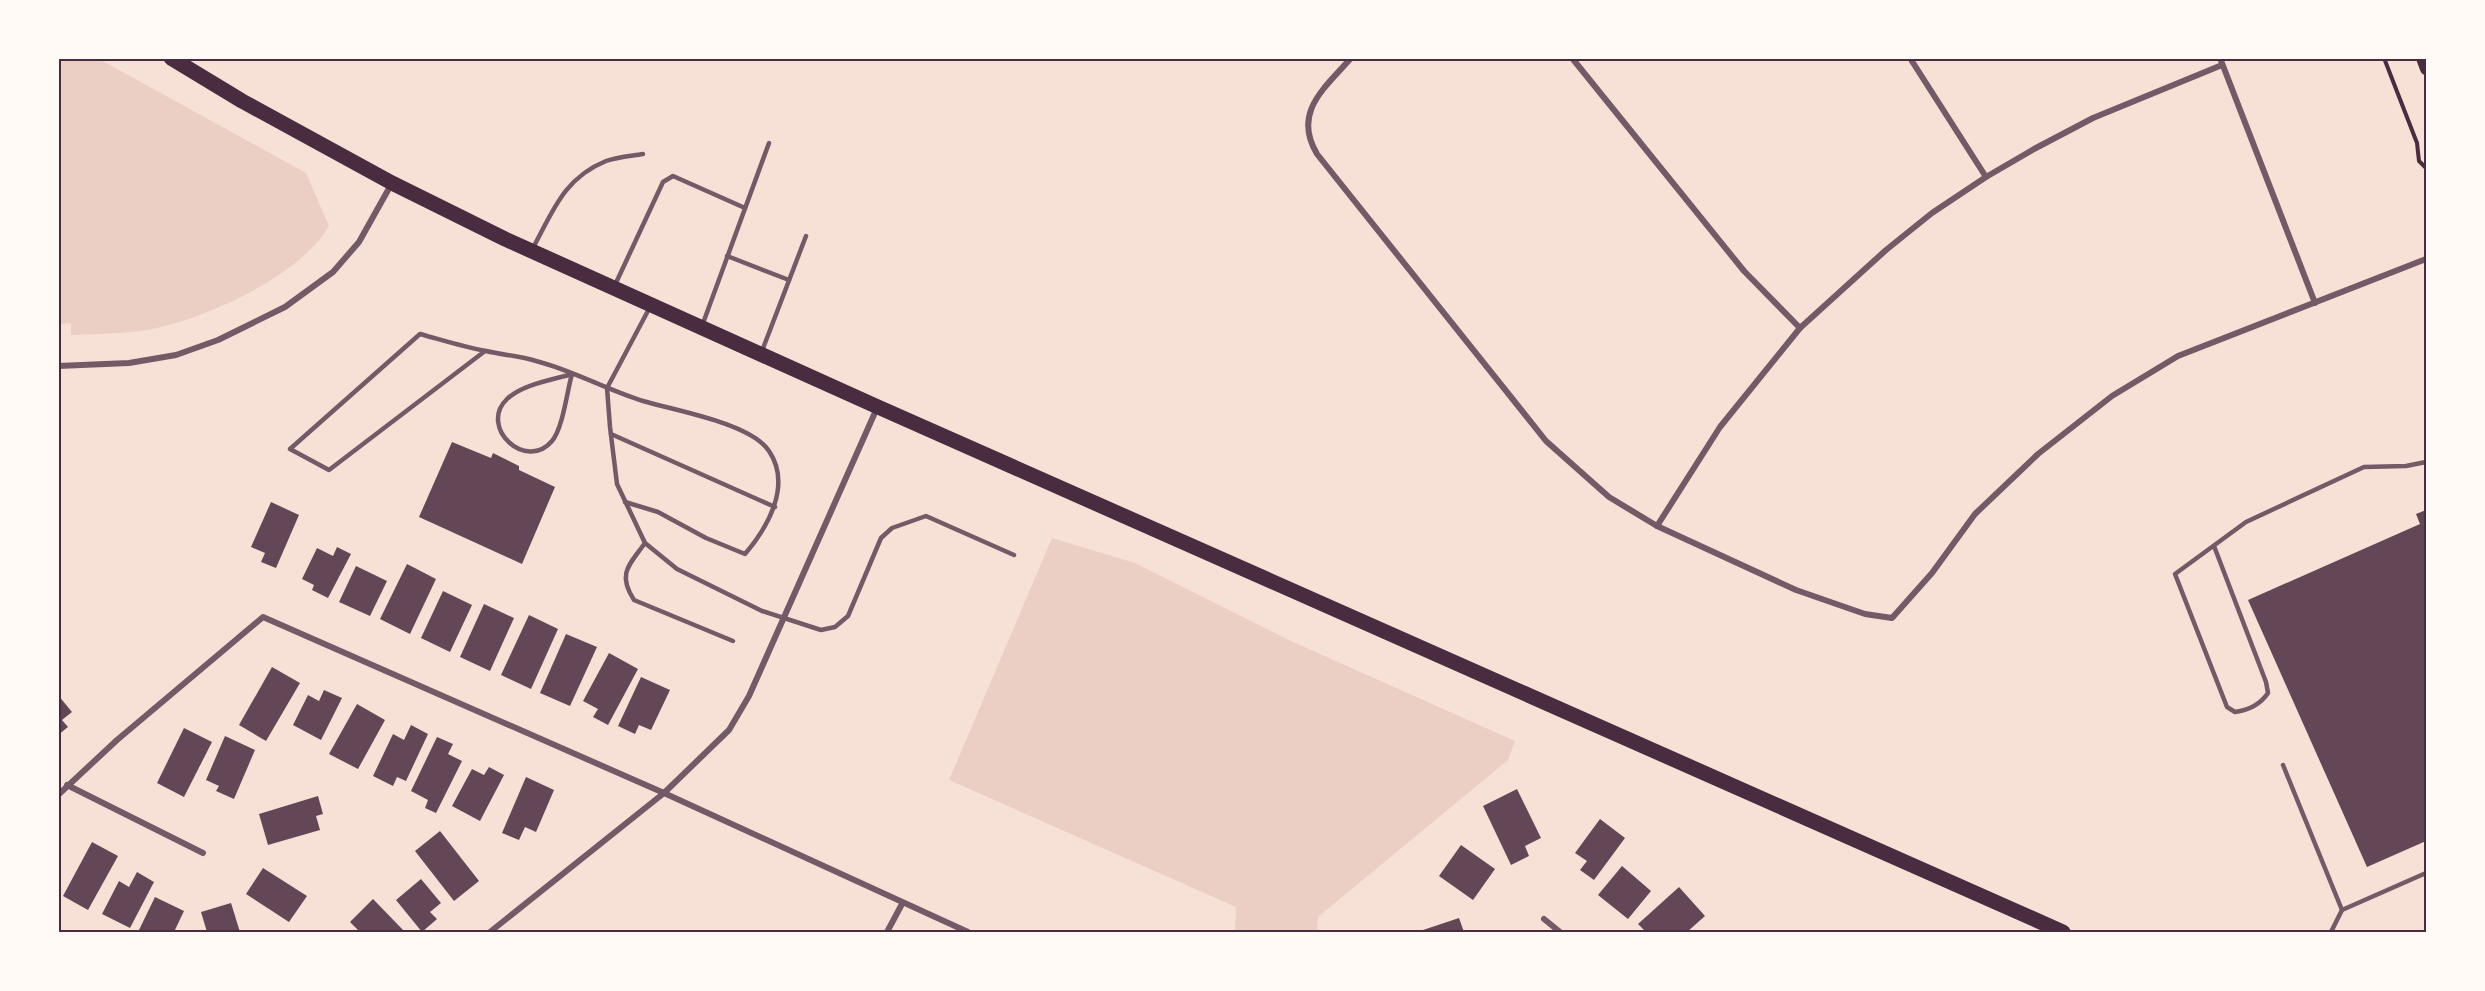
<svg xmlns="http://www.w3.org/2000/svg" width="2485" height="991" font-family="'Roboto Condensed',sans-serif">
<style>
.green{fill:#ebcfc5}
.building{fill:#644757}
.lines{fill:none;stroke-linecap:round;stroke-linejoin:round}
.path{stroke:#4a2c40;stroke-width:4}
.service{stroke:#755966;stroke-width:4.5}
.minor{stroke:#755966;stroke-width:6}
.secondary{stroke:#4a2c40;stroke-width:12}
.primary{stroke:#4a2c40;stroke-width:15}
.neatline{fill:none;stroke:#4a2c40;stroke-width:2}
</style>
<rect width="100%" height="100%" fill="#f7e1d7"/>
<g class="green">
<path d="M59,58L99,59L306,173L329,226C299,278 197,323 140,331C117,334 94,334 71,335V323L58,324Z"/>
<polygon points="1052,538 1135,563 1291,641 1515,741 1508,760 1318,917 1317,932 1235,932 1236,907 949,780"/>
</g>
<g class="building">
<polygon points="452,442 491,458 493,453 519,466 519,470 555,487 522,564 419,517"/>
<polygon points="271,502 299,515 276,568 261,562 265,553 251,547"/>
<polygon points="2426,510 2426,841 2367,867 2248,600 2420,524 2416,514"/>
<polygon points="337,547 351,554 328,598 312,590 314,585 302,579 317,548 333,556"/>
<polygon points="407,564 436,579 410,634 380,619"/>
<polygon points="356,566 387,581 370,616 339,602"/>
<polygon points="443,591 472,605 450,652 421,638"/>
<polygon points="484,604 514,618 490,671 460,657"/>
<polygon points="529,615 558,629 531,689 501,675"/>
<polygon points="566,634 597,647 570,706 540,693"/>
<polygon points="609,653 638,669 608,725 593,717 598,709 583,701"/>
<polygon points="272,667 300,683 266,741 239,725"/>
<polygon points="641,677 670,690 651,730 639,725 635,734 618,726"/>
<polygon points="324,690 342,698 321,740 293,725 308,695 319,701"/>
<polygon points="58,695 72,712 62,720 68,727 58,735"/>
<polygon points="357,704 385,720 358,769 329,754"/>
<polygon points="411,725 428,734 406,781 397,777 393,786 373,776 393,734 404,740"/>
<polygon points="184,728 212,742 184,797 157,783"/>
<polygon points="225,736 255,750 234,799 216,791 219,786 206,780"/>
<polygon points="437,737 453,744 448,754 462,761 436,813 425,808 428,800 411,791"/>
<polygon points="489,767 504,775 480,821 452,806 472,769 484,775"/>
<polygon points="526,777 554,790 536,832 525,827 519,840 502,833"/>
<polygon points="1517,789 1541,838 1525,846 1529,856 1511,865 1483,806"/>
<polygon points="318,796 323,814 316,816 320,830 268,845 259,814"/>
<polygon points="1600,819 1625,838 1594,880 1580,870 1587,861 1575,853"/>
<polygon points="440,831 479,881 454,901 415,851"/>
<polygon points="92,842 118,856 88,910 63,896"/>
<polygon points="1461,845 1495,869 1473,900 1439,876"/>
<polygon points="1622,866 1651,891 1628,919 1598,895"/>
<polygon points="263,868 307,896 289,922 246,894"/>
<polygon points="137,872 154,882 130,928 102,914 119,881 129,887"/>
<polygon points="421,879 441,903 430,912 437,919 422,932 396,900"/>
<polygon points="1679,887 1705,916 1687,932 1646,932 1638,924"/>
<polygon points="155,897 184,911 174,932 138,932"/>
<polygon points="373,899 405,932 360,932 350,922"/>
<polygon points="231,903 240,932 207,932 201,912"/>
<polygon points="1459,918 1464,932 1417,932"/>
</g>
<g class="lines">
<polyline class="path" points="2384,58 2417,143 2419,161 2426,168"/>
<g class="service">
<path d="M533,248C553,211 564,178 606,161C617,157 631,156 643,154"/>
<polyline points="727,256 789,280"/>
<polyline points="615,285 663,182 673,176 745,208"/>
<polyline points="650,307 607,388 610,427 617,484 645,543 677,569 762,611 821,630 835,627 848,616 881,538 892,528 926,516 1014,555"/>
<polyline points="702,326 769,143"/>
<path d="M485,351L329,470L290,449L420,334C442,340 464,347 486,351C503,355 520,356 536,361C572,370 607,390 643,401C673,410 751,423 769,451C792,485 768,527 745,554L706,538L658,512L625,502"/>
<polyline points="762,351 806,236"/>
<path d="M572,374C567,391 563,428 552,441C526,472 478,427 507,399C523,384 552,380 572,374Z"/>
<polyline points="611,434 775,507"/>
<path d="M645,543C629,565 617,574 634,600L733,641"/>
<path d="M2214,546L2266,682L2268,693C2260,705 2249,710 2235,712L2227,707L2175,574L2246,522L2364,467L2406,466L2426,462"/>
<polyline points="2283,765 2342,910"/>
<polyline points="2331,932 2342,910 2426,873"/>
</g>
<g class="minor">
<path d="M1351,58C1325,88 1292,112 1317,154L1546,441L1609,497L1657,526L1796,590L1865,614L1892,618L1932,573L1975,514L2038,454L2112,396L2178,356L2426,259"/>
<polyline points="1572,58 1744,271 1800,328"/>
<polyline points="1910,58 1986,177"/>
<polyline points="2220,58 2315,303"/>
<polyline points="58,366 129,363 176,355 218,340 285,307 333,272 359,242 392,183"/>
<polyline points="1657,526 1720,427 1800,328 1886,250 1932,213 1986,177 2034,149 2093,118 2222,65"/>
<polyline points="67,785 203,853"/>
<polyline points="58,795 117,740 263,617 664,793 968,932"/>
<polyline points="1544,919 1560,932"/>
<polyline points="490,932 664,793 729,730 749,696 877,408"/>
<polyline points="887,932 902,904"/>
</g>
<polyline class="secondary" points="2422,58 2426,69"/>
<polyline class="primary" points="171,58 242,101 392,183 505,239 878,407 2063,932"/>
</g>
<rect width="2485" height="991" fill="none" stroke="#fffaf5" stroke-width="120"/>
<rect x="60" y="60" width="2365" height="871" class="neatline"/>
</svg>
